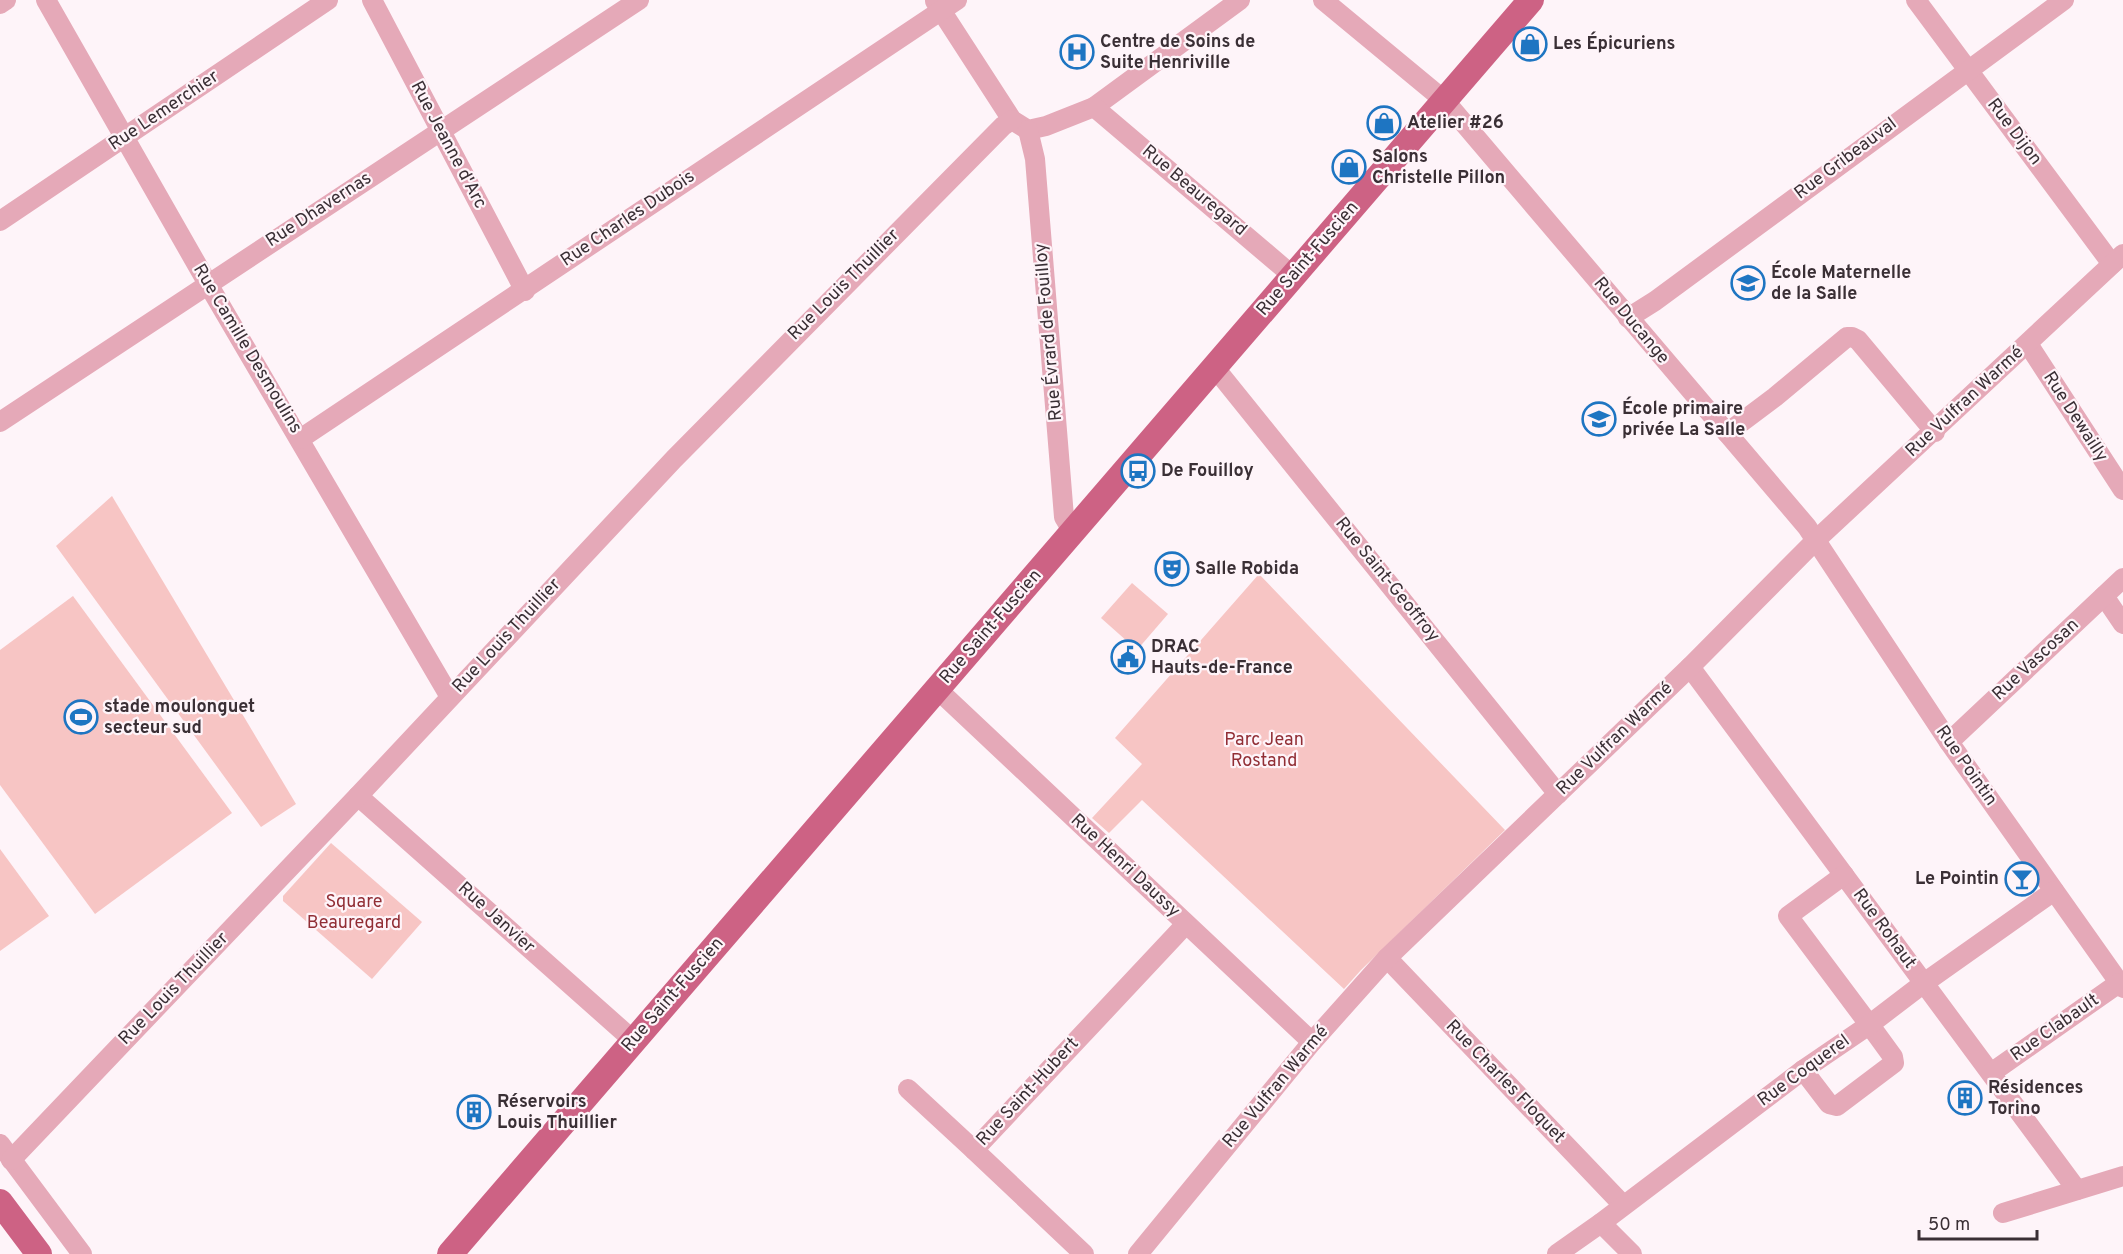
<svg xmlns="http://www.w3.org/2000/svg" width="2123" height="1254" font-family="Overpass,sans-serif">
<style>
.green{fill:#f7c5c4}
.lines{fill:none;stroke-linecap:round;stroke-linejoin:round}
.minor{stroke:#e5a9b8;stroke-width:20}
.major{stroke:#cd6284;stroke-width:26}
.labels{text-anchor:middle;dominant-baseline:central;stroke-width:4.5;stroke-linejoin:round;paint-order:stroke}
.poi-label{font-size:18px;font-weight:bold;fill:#3a2f35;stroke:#fef4f9;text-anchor:start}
.street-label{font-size:18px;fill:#3a2f35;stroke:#fef4f9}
.park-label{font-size:18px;fill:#912e35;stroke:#fef4f9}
</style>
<rect width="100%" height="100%" fill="#fef4f9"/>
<g class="green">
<polygon points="112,496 296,804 261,827 56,546"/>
<polygon points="1259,574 1505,830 1361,970 1344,989 1142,800 1109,833 1092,818 1142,764 1115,738"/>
<polygon points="1132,583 1168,614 1137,650 1101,618"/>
<polygon points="73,596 232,813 95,914 0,785 0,650"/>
<polygon points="331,843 422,922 372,979 283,901 283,896"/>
<polygon points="0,849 49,916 0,951"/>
</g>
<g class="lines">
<g class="minor">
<polyline points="46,0 208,284 450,697"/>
<polyline points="372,0 525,291"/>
<polyline points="1323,0 1445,101 1807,527 1949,742 2123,988"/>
<polyline points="1916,0 2112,264"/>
<polyline points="935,1 1012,120 1028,130 1046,126 1094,107 1240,0"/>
<polyline points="0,4 6,0"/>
<polyline points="1094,107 1293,276"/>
<polyline points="1028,130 1035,159 1064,517 1073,532"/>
<polyline points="0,221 328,0"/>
<polyline points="1628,318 1655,301 2064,0"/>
<polyline points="2028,344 2123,490"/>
<polyline points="1215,368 1558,794"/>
<polyline points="0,422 639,0"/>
<polyline points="1727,433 1775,397 1847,337 1852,337 1858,340 1935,432"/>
<polyline points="300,439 957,0"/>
<polyline points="2104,596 2123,624"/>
<polyline points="1690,667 2077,1190"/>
<polyline points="937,689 1312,1042"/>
<polyline points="1949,742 2123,578"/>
<polyline points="358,796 634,1041"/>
<polyline points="1387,958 1623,1205"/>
<polyline points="1803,1070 1829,1104 1837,1106 1894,1063 1893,1057 1877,1035 1788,916 1844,875"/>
<polyline points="1991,1073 2119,983"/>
<polyline points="908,1089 974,1150"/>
<polyline points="0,1144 82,1254"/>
<polyline points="11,1160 358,796 674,459 1003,126 1012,120"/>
<polyline points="2003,1213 2123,1176"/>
<polyline points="1601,1223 1632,1254"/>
<polyline points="1084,1254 974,1150 1186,924"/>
<polyline points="1138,1254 1312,1042 1387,958 1690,667 1816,540 2123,254"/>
<polyline points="1557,1254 1601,1223 1803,1070 1869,1025 1924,983 2054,891"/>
</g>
<g class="major">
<polyline points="0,1202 39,1254"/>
<polyline points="450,1254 1531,0"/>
</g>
</g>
<defs>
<g id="shop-ring" transform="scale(1.725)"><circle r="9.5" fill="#fef4f9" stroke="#1e75c2" stroke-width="1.5"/><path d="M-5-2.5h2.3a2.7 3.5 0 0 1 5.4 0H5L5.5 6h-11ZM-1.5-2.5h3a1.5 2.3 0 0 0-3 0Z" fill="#1e75c2"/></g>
<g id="hospital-ring" transform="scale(1.725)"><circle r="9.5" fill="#fef4f9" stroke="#1e75c2" stroke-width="1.5"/><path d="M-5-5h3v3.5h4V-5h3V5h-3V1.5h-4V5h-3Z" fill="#1e75c2"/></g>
<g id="school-ring" transform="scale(1.725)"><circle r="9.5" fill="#fef4f9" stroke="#1e75c2" stroke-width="1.5"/><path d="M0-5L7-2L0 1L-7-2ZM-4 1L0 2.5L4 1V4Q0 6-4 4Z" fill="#1e75c2"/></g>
<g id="bus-ring" transform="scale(1.725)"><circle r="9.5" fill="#fef4f9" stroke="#1e75c2" stroke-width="1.5"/><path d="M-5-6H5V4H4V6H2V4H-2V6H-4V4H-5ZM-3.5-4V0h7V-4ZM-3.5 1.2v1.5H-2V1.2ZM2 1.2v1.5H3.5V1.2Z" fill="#1e75c2"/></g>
<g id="theatre-ring" transform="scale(1.725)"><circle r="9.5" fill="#fef4f9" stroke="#1e75c2" stroke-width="1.5"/><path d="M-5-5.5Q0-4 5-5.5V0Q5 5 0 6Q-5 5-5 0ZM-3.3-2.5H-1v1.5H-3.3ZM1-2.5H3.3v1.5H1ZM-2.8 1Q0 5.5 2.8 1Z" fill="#1e75c2"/></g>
<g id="civic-ring" transform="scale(1.725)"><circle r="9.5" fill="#fef4f9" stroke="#1e75c2" stroke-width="1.5"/><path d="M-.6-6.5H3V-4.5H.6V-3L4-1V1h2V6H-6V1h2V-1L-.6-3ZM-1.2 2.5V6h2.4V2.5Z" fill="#1e75c2"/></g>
<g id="stadium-ring" transform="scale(1.725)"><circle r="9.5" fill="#fef4f9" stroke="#1e75c2" stroke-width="1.5"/><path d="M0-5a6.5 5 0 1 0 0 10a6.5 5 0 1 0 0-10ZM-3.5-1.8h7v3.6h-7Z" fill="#1e75c2"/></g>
<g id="bar-ring" transform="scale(1.725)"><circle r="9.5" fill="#fef4f9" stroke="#1e75c2" stroke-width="1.5"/><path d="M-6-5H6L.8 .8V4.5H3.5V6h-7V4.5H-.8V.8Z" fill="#1e75c2"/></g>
<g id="building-ring" transform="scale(1.725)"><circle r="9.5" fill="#fef4f9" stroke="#1e75c2" stroke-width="1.5"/><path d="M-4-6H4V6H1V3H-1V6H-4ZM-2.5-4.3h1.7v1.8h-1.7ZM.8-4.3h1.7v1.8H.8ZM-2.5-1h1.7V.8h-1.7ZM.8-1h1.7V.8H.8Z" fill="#1e75c2"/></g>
</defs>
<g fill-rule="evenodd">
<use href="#shop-ring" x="1530" y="44"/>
<use href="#hospital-ring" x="1077" y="52"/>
<use href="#shop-ring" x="1384" y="123"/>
<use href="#shop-ring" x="1349" y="167"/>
<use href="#school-ring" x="1748" y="283"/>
<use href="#school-ring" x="1599" y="419"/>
<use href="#bus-ring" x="1138" y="471"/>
<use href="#theatre-ring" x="1172" y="569"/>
<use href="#civic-ring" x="1128" y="657"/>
<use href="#stadium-ring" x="81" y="717"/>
<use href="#bar-ring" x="2022" y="879"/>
<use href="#building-ring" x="1965" y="1098"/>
<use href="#building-ring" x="474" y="1112"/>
</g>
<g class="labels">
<g class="poi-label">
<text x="1100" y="42">Centre de Soins de<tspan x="1100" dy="21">Suite Henriville</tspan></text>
<text x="1553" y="44">Les Épicuriens</text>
<text x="1407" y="123">Atelier #26</text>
<text x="1372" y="157">Salons<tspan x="1372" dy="21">Christelle Pillon</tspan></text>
<text x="1771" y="273">École Maternelle<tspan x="1771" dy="21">de la Salle</tspan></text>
<text x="1622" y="409">École primaire<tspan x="1622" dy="21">privée La Salle</tspan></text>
<text x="1161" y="471">De Fouilloy</text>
<text x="1195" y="569">Salle Robida</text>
<text x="1151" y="647">DRAC<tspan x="1151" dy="21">Hauts-de-France</tspan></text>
<text x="104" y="707">stade moulonguet<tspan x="104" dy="21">secteur sud</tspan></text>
<text x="1999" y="879" text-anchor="end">Le Pointin</text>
<text x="1988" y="1088">Résidences<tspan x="1988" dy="21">Torino</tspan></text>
<text x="497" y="1102">Réservoirs<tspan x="497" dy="21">Louis Thuillier</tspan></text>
</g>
<g class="street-label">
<text transform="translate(164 111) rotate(-34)">Rue Lemerchier</text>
<text transform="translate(2014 132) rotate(53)">Rue Dijon</text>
<text transform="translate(448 145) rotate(62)">Rue Jeanne d'Arc</text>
<text transform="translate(1846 159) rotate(-37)">Rue Gribeauval</text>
<text transform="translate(1194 191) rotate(40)">Rue Beauregard</text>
<text transform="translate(319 210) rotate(-33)">Rue Dhavernas</text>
<text transform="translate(628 219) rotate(-34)">Rue Charles Dubois</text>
<text transform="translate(1308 259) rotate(-49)">Rue Saint-Fuscien</text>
<text transform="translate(844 285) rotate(-45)">Rue Louis Thuillier</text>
<text transform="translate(1631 321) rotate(50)">Rue Ducange</text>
<text transform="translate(1049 332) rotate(-95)">Rue Évrard de Fouilloy</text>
<text transform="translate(247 349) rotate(59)">Rue Camille Desmoulins</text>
<text transform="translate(1965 402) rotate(-43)">Rue Vulfran Warmé</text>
<text transform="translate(2075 417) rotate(57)">Rue Dewailly</text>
<text transform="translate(1387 580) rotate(51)">Rue Saint-Geoffroy</text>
<text transform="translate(991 627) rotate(-49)">Rue Saint-Fuscien</text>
<text transform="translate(507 636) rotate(-47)">Rue Louis Thuillier</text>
<text transform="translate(2036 660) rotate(-43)">Rue Vascosan</text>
<text transform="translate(1615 739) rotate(-44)">Rue Vulfran Warmé</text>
<text transform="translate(1966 766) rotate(55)">Rue Pointin</text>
<text transform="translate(1125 866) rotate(43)">Rue Henri Daussy</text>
<text transform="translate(496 918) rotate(42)">Rue Janvier</text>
<text transform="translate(1884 929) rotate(54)">Rue Rohaut</text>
<text transform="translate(174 989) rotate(-46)">Rue Louis Thuillier</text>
<text transform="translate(673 995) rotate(-49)">Rue Saint-Fuscien</text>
<text transform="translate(2055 1028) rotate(-35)">Rue Clabault</text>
<text transform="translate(1804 1071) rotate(-36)">Rue Coquerel</text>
<text transform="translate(1505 1082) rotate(46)">Rue Charles Floquet</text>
<text transform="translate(1276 1087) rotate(-50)">Rue Vulfran Warmé</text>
<text transform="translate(1028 1092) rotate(-47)">Rue Saint-Hubert</text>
</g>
<g class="park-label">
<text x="1264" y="740">Parc Jean<tspan x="1264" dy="21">Rostand</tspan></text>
<text x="354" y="902">Square<tspan x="354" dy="21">Beauregard</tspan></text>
</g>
</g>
<path d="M1919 1230v9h118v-9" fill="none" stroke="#3a2f35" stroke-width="3"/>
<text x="1928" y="1230" font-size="18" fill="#3a2f35" stroke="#fef4f9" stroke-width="4.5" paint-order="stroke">50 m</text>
</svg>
